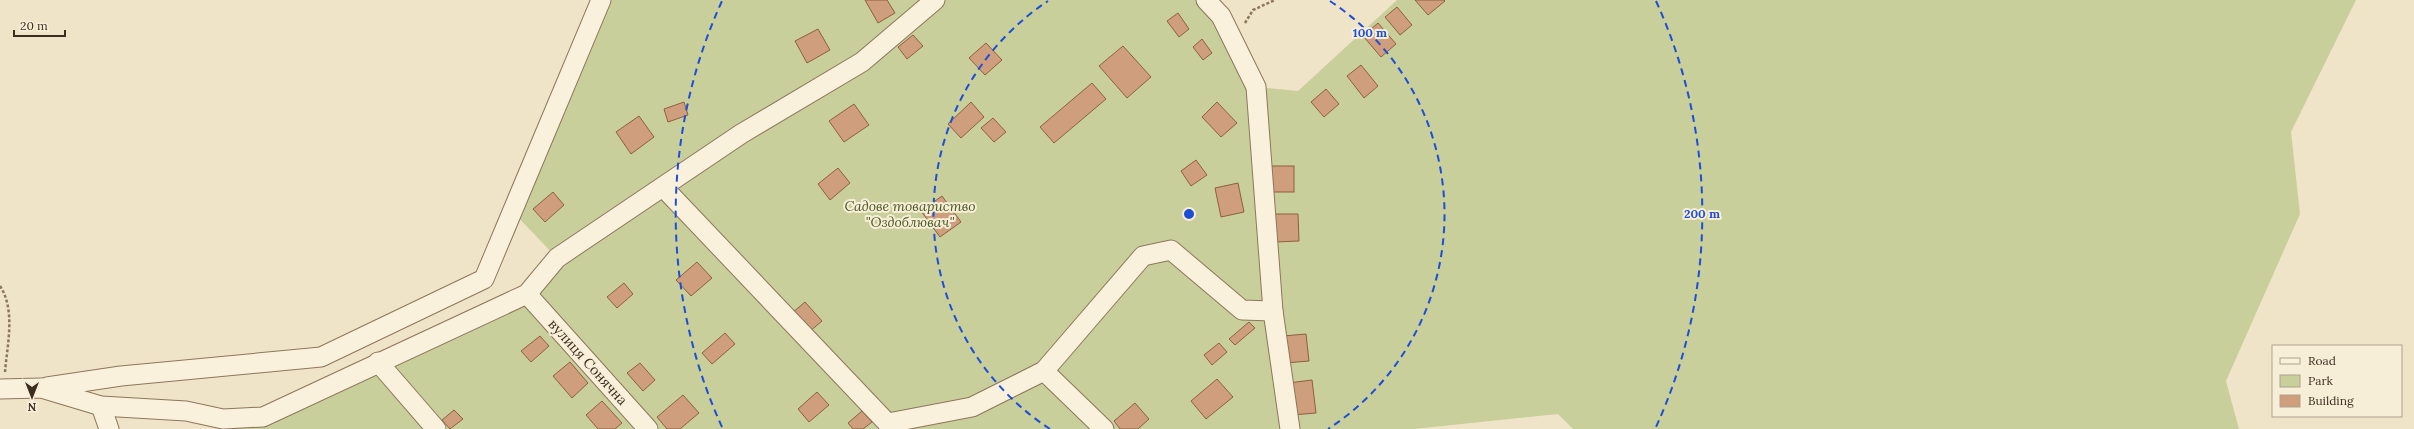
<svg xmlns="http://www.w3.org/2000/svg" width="2414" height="429" font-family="Lora,serif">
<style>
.green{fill:#c9cf9b}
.building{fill:#cf9f7d;stroke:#8d5f41}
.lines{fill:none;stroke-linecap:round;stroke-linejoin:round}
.street-casing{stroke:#8d765c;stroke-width:21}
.path{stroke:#8d765c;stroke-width:2.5;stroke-dasharray:3 2;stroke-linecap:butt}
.street{stroke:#faf1dc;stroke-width:19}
.ring{fill:none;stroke:#1d4ed8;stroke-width:2;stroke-dasharray:7 5}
.labels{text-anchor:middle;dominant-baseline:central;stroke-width:4;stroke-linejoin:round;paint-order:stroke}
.park-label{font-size:14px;font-style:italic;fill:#4d5a26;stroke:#f7eed8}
.street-label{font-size:14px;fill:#3d2e20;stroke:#f7eed8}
.centre{fill:#1d4ed8;stroke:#f7eed8;stroke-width:2}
.ring-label{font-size:12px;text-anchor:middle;font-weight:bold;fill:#1d4ed8;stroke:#f7eed8;stroke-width:4;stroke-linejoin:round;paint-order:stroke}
</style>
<rect width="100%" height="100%" fill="#f0e4c8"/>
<polygon class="green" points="601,0 1206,0 1256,87 1298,91 1397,0 2356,0 2291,132 2300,214 2226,381 2239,429 1573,429 1558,414 1414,429 221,429 223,419 263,417 527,294 557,258 512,211"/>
<g class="building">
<polygon points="865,0 887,0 895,13 878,23"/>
<polygon points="1415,0 1444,0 1445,1 1428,15"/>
<polygon points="1397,7 1412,25 1400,35 1385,17"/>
<polygon points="1178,13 1189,29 1179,37 1167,21"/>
<polygon points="1378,23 1396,44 1381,57 1363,36"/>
<polygon points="818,29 830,50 807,63 795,41"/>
<polygon points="913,35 923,46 907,59 898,47"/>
<polygon points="1202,39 1212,53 1203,60 1193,47"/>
<polygon points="986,43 1002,60 985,75 969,58"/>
<polygon points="1123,46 1151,77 1127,98 1099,66"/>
<polygon points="1361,65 1378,86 1364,98 1347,76"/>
<polygon points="1092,83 1106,99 1054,143 1040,127"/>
<polygon points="1326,89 1339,104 1324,117 1311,102"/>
<polygon points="684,102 688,115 668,122 664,109"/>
<polygon points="971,102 984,117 961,138 948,124"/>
<polygon points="1217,102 1237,123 1221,137 1202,117"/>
<polygon points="854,104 869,125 844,142 829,121"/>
<polygon points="639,116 654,137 631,154 616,132"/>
<polygon points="993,118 1006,132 994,142 981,128"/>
<polygon points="1196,160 1207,175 1191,186 1181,171"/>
<rect x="1270" y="166" width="24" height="26"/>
<polygon points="838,168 850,183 830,200 818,184"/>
<polygon points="1238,183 1244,212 1221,217 1215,188"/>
<polygon points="553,192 564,205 545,222 533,209"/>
<polygon points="942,196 961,222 940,237 921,211"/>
<polygon points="1275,214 1298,214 1299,241 1275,242"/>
<polygon points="697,262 712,278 691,296 676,280"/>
<polygon points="624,283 633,294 617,308 607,297"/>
<polygon points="805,302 822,321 809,332 792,313"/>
<polygon points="1249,322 1255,328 1235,345 1229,339"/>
<polygon points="725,333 735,344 712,364 702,353"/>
<polygon points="1306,334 1309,361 1285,363 1283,336"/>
<polygon points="540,336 549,346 531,362 521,351"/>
<polygon points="1219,343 1227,352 1212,365 1204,355"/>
<polygon points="570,362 588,383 572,398 553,376"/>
<polygon points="640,363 655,380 643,391 627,373"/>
<polygon points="1217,379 1233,397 1206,419 1191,401"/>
<polygon points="1312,380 1316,413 1292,415 1288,383"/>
<polygon points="817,392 829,405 809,422 798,409"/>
<polygon points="683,395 699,413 680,429 667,429 657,417"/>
<polygon points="602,401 622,423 615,429 598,429 586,415"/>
<polygon points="1135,403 1149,419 1138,429 1120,429 1114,421"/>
<polygon points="454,410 463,419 450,429 442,420"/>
<polygon points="862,411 872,422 863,429 853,429 848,423"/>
</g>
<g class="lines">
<g class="street-casing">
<g id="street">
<polyline points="1206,0 1221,16 1256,87 1273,311 1290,429"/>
<polyline points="663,187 893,429"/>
<polyline points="527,294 648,429"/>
<polyline points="378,362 436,429"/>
<polyline points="1044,371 1104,429"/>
<polyline points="47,387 121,376 321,357 484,279 601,0"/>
<polyline points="0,389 41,388 101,406 186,411 223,419 263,417 527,294 557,258 741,134 862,62 935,0"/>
<polyline points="101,406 109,429"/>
<polyline points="888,423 972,407 1044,371 1143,256 1171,250 1242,310 1273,311"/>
</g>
</g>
<g class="path">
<polyline points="1245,23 1253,10 1275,0"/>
<path d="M0,286C16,310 7,346 5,372"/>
</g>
<use href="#street" class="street"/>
</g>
<g class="ring">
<path d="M1050 429A256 256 0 0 1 1048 1M1330 1A256 256 0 0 1 1328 429"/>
<path d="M722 427A513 513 0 0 1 722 1M1656 1A513 513 0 0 1 1656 427"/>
</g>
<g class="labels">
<g class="park-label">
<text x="910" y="206">Садове товариство<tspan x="910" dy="16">"Оздоблювач"</tspan></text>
</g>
<g class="street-label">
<text transform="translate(588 362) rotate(48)">вулиця Сонячна</text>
</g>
</g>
<circle cx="1189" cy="214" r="6" class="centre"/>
<g class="ring-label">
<text x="1370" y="37">100 m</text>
<text x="1702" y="218">200 m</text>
</g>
<rect x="2272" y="345" width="130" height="72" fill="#f7eed8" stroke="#ada18e"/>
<rect x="2280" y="358" width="20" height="6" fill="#faf1dc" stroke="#ada18e"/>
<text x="2308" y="365" font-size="12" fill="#3d2e20">Road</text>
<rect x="2280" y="375" width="20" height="12" fill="#c9cf9b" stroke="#ada18e"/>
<text x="2308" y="385" font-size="12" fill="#3d2e20">Park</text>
<rect x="2280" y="395" width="20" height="12" fill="#cf9f7d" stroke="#ada18e"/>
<text x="2308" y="405" font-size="12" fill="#3d2e20">Building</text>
<g transform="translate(32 397) rotate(180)" stroke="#f7eed8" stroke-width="3" paint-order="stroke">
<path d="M0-3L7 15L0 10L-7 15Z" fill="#3d2e20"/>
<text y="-6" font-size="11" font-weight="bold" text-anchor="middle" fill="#3d2e20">N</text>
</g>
<path d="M14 30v6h51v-6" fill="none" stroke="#3d2e20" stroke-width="2"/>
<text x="20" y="30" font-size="12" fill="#3d2e20" stroke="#f7eed8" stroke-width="3" paint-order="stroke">20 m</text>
</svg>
